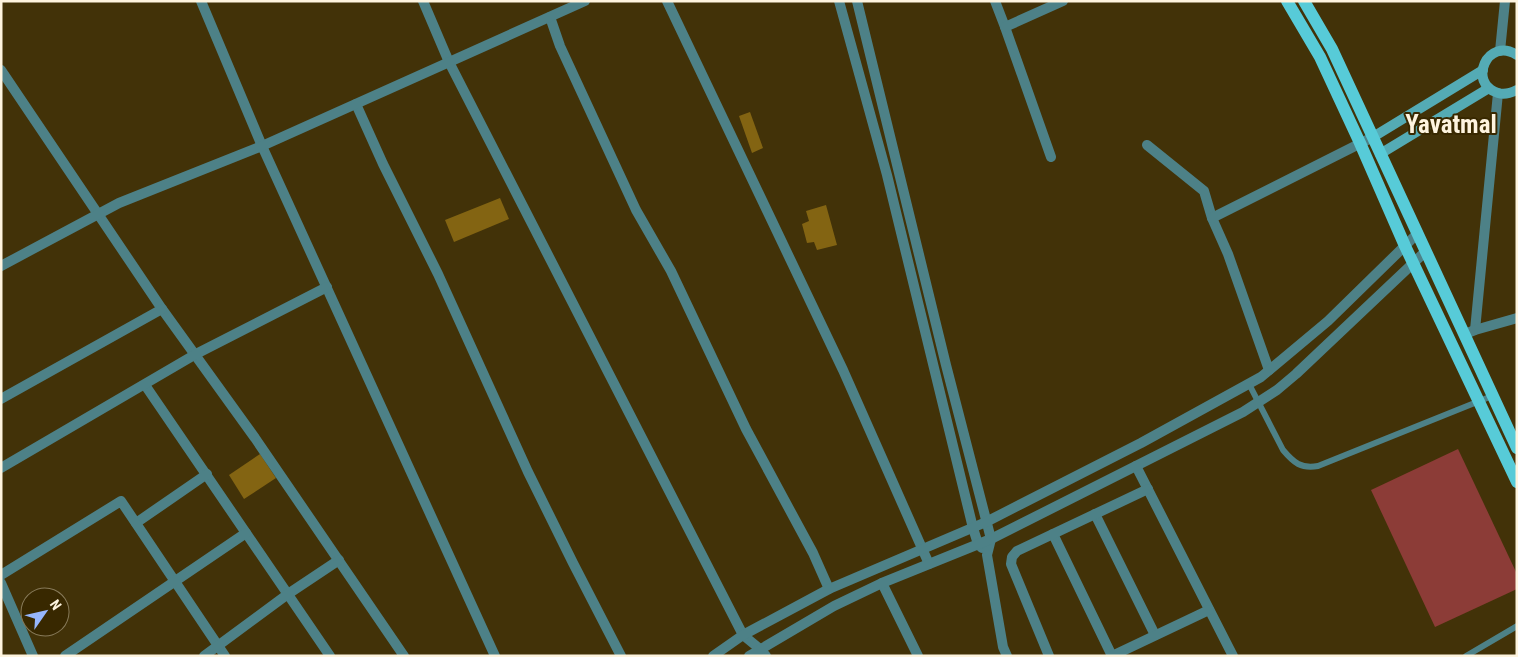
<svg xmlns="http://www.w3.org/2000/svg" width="1518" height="657" font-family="'Roboto Condensed',sans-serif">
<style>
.green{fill:#8c3c37}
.building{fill:#836412}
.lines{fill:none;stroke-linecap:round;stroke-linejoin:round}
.service{stroke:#4d8187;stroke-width:6}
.minor{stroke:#4d8187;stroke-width:10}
.tertiary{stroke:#4d8187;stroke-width:10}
.secondary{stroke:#54abb5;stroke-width:10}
.primary{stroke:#57cbd8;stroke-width:12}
.labels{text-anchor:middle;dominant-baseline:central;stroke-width:4;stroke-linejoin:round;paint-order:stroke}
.town-label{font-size:25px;font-weight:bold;fill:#fef4df;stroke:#382800}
</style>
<rect width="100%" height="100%" fill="#423208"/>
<polygon class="green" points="1458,449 1517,574 1517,589 1435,627 1371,490"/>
<g class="building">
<polygon points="750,112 763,148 752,153 739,116"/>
<polygon points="500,198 509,219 454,242 445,220"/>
<polygon points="826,205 837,245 817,250 814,242 807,243 802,224 809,221 806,211"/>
<polygon points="260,454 276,478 244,499 229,475"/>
</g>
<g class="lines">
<g class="service">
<path d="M1249,384L1283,450C1294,463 1301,469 1318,466L1492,396"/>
<polyline points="1466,656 1517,626"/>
</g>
<g class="minor">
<polyline points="201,1 262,146 495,656"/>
<polyline points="423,1 449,62 743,635 760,649 766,656"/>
<polyline points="995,1 1005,27 1051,157"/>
<polyline points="550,17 560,46 636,210 671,271 746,429 813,553 829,589"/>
<polyline points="1005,27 1063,1"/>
<polyline points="1,70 162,309 255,438 404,656"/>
<polyline points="356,104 383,164 438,274 528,472 573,563 621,656"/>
<polyline points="1147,145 1204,191 1212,218 1228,254 1269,370"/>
<polyline points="1212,218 1373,137"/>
<polyline points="1,266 119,203 262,146 585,1"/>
<polyline points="1475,330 1498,93"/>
<polyline points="145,385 330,656"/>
<polyline points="1,399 162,309"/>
<polyline points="1136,466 1233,656"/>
<polyline points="1,468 196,354 327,287"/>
<polyline points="1095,514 1155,635"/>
<polyline points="136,523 207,474"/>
<polyline points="1053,534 1112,656"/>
<polyline points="1,575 121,501 225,656"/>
<polyline points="882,583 918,656"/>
<polyline points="65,656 246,533"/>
<polyline points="204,656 288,594 339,560"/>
<polyline points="1049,656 1011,564 1012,557 1017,551 1148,489"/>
<polyline points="1112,656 1209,610"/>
</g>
<g class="tertiary">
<polyline points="667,1 843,370 929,564"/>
<polyline points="839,1 887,175 973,528 978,544 982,548"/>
<polyline points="857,1 946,365 991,539 987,555 1003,647 1007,656"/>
<polyline points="1500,51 1505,1"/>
<polyline points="1465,334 1475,330 1517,318"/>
<polyline points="1,583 33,656"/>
<polyline points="713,656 743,635 829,589 986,522 1141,443 1261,377 1328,321 1418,233"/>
<polyline points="749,656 834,606 882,583 991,539 1243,412 1277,390 1296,374 1426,251"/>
</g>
<g class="secondary">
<path d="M1517,55C1487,36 1467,84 1498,93C1505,95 1511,93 1517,90"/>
<polyline points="1373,137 1483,70"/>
<polyline points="1380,154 1489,88"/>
</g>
<g class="primary">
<polyline points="1287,1 1320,57 1360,143 1405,246 1517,482"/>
<polyline points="1304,1 1332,49 1517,448"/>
</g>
</g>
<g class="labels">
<g class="town-label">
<text x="1451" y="124">Yavatmal</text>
</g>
</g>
<rect width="1518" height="657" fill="none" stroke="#fef4df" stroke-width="5"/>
<g transform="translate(45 612) rotate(56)"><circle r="24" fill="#382800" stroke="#877a59"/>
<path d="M0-4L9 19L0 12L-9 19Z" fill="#96b6fd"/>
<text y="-8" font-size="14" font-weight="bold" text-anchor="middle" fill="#fef4df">N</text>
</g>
</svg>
